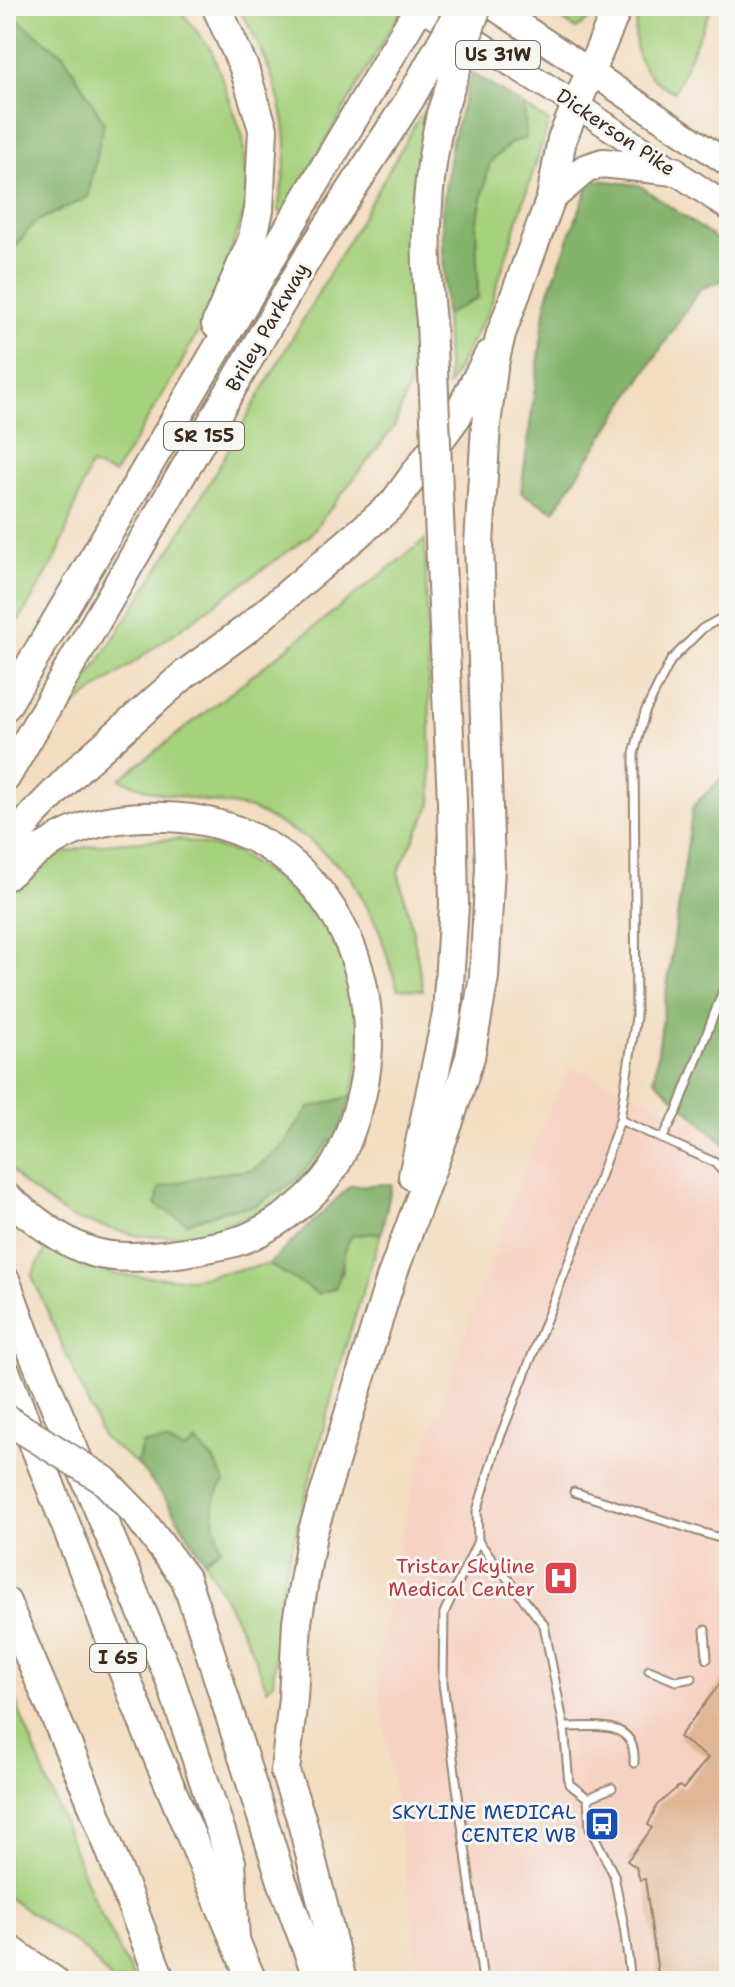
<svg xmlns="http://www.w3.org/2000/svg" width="735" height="1987" font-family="'Shantell Sans',sans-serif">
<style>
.built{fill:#f6d2c3}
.green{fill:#a6d17d;stroke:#707e4e;stroke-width:2}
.forest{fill:#84b36c;stroke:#606e45;stroke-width:2}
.building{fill:#e1b695}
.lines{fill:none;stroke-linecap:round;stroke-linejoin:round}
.service-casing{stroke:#978470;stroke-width:11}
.primary-casing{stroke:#978470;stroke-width:28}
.motorway-casing{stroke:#978470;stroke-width:32}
.service{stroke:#fff;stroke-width:7}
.primary{stroke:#fff;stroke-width:24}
.motorway{stroke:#fff;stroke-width:28}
.motorway-bridge-casing{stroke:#978470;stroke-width:32;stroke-linecap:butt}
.motorway-bridge{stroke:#fff;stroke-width:28}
.labels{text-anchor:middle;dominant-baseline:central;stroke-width:6;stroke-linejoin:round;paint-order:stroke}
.shield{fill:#f6f6f2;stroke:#73675e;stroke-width:2}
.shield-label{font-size:18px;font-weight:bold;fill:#3b2a1e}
.street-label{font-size:20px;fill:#3b2a1e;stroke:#f6f6f2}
.health-label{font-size:20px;fill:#be3a42;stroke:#f6f6f2;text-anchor:end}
.transit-label{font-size:20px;fill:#164399;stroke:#f6f6f2;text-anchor:end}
</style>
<rect width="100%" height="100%" fill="#f6f6f2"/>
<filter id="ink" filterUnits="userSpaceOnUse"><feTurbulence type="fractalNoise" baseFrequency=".0125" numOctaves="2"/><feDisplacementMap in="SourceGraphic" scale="16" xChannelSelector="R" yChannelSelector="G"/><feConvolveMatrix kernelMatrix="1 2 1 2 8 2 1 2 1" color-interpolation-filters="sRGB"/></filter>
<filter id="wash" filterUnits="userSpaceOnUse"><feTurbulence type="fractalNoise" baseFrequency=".006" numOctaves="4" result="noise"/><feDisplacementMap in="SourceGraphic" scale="32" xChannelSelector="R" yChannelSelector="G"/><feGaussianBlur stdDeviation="1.8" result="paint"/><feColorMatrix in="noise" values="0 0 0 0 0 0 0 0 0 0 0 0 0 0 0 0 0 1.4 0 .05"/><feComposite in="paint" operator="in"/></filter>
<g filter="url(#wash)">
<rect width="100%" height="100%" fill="#f3ddc1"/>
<polygon class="built" points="571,1066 705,1126 729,1148 729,1981 421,1981 376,1666 411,1490 511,1203 552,1101"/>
<g class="green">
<polygon points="6,6 177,6 212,51 243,137 247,205 211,307 177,371 114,474 90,465 57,556 6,643 6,258 35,222 88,197"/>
<path d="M237,6H398L402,9L284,213L278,211C280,193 285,173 286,155C288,107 263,45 237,6Z"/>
<polygon points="542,6 601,6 592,17 576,29"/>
<path d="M642,6H712L674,92C667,88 658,84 652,78C633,60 631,28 642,6Z"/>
<polygon points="428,102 433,103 412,193 415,370 394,427 309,536 68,710 174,544"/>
<polygon points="524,106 549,122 490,307 448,386 445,315 478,298 476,225 490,162 512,142 526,138"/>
<polygon points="425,540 432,803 398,871 413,932 423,990 398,989 379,930 351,877 308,839 252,809 154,792 120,779"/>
<path d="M179,839L235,852L288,888L329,929L352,972L361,1043L352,1096L309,1108L282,1147L253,1170L206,1175L187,1223L225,1210L254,1206L294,1182L330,1141L335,1143L303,1184L257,1213L193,1236H138L71,1218L23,1184L6,1164V902C12,894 18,884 25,877C65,839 127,842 179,839Z"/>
<path d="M381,1233L343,1355L282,1584L273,1683L267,1689L250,1646L204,1560L221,1548C214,1526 207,1500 224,1481L214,1460L196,1442L184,1450L166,1442L142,1444L137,1464L103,1438L32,1276L46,1249L118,1275L190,1279L269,1264L318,1294L343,1272L342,1251L352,1235Z"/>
<polygon points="6,1677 93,1898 135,1981 112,1981 86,1951 6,1896"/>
</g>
<g class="forest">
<polygon points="6,11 64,55 104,122 88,197 35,222 6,258"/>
<polygon points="472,73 524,106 526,138 512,142 490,162 476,225 478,298 445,315 442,211 452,140"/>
<polygon points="591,179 639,185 729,248 729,278 700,289 554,511 521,493 547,297"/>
<polygon points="729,771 729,1148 654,1079 693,806"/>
<polygon points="352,1096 335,1143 330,1141 294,1182 254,1206 225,1210 187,1223 156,1205 159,1188 206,1175 253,1170 282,1147 309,1108"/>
<path d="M392,1184L381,1233L352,1235C340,1254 345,1269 335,1288L318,1294L269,1264L350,1186Z"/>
<path d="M166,1442L184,1450L196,1442L213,1460L225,1482C207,1500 214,1526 221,1548L204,1560L164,1497L137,1464L142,1444Z"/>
</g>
<g id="blocks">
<polygon class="building" points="729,1672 729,1981 659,1981 645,1879 640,1880 636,1867 627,1861 652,1828 648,1825 657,1805 679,1786 683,1789 708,1758 679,1737"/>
</g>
</g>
<g filter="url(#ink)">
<use href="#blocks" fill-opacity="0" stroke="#978470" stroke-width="2"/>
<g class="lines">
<g class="service-casing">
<g id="service">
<polyline points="620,1120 714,1162 729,1178"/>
<polyline points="662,1139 678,1109 729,975"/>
<polyline points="574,1492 729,1541"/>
<polyline points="478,1541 544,1625 564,1727 569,1784 588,1798 590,1828 614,1875 624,1927 631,1981"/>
<polyline points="705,1630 707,1659"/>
<polyline points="649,1670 676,1681 692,1678"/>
<path d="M564,1727C595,1727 637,1719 634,1763"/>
<polyline points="588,1798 612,1788"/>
<polyline points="483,1981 443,1683 444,1613 478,1541 477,1511 497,1445 577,1241 620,1120 636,1017 634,754 645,712 671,660 703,628 729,614"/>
</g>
</g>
<g class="primary-casing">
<g id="primary">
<polyline points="420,6 575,104 729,208"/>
<polyline points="492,6 729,164"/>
</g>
</g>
<g class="motorway-casing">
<g id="motorway">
<polyline points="216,6 244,68 263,129 259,210 252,241 216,324"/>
<polyline points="551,198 585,169 603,163 674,171"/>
<path d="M431,322C423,251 425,184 441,114"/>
<polyline points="6,706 420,6"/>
<polyline points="6,777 305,262 410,99"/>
<polyline points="6,851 33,815 81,766 185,674 248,628 393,504 457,416 489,355"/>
<path d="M6,876C58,831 97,815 166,817C326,821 404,987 352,1126C347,1141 341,1157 332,1170C314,1197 282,1221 253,1235C240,1242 222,1245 207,1248C176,1254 123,1262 92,1252C61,1242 31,1217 6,1197"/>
<polyline points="413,1176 447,1014 454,905 452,801 441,563"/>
<polyline points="6,1282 25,1334 170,1679 231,1862 235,1940"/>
<polyline points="6,1373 146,1729 252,1981"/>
<polyline points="6,1602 88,1793 161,1981"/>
<polyline points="205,1636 282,1881 319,1981"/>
<polyline points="6,1947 54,1981"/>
<polyline points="342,1981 301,1818 285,1772 293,1698 297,1622 312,1534 391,1278 447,1127 470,1057 484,977 490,867 479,544 486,425 493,368 501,334 551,198 562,139 618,6"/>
</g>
</g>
<use href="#service" class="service"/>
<use href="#primary" class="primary"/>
<use href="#motorway" class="motorway"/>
<g class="motorway-bridge-casing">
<g id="motorway-bridge">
<polyline points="410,99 462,6"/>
<polyline points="441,114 477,6"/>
<polyline points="431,322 441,563"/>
<polyline points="6,1419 104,1480 136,1513 185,1578 205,1636"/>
</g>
</g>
<use href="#motorway-bridge" class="motorway-bridge"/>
</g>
</g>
<defs>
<g id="hospital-square" transform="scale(1.8)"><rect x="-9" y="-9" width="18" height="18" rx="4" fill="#e0444e" stroke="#f6f6f2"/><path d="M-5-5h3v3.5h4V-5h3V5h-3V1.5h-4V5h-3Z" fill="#fff"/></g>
<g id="bus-square" transform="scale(1.8)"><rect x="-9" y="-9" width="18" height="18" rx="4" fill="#1a4fb4" stroke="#f6f6f2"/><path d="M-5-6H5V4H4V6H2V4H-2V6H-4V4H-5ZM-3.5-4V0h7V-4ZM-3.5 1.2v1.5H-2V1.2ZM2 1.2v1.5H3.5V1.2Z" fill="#fff"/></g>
</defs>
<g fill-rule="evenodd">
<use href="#hospital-square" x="561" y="1578"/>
<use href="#bus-square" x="602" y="1824"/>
</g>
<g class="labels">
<g class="shield">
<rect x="456" y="41" width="84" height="28" rx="6"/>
<rect x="164" y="422" width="80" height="28" rx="6"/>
<rect x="90" y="1644" width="56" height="28" rx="6"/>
</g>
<g class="shield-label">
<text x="498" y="55">US 31W</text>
<text x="204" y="436">SR 155</text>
<text x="118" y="1658">I 65</text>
</g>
<g class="street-label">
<text transform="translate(616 132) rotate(34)">Dickerson Pike</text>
<text transform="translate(267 327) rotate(-60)">Briley Parkway</text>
</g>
<g class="health-label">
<text x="535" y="1566">Tristar Skyline<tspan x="535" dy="23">Medical Center</tspan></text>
</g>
<g class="transit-label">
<text x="576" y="1812">SKYLINE MEDICAL<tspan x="576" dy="23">CENTER WB</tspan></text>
</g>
</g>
<rect width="735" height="1987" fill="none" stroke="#f6f6f2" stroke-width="32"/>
</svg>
